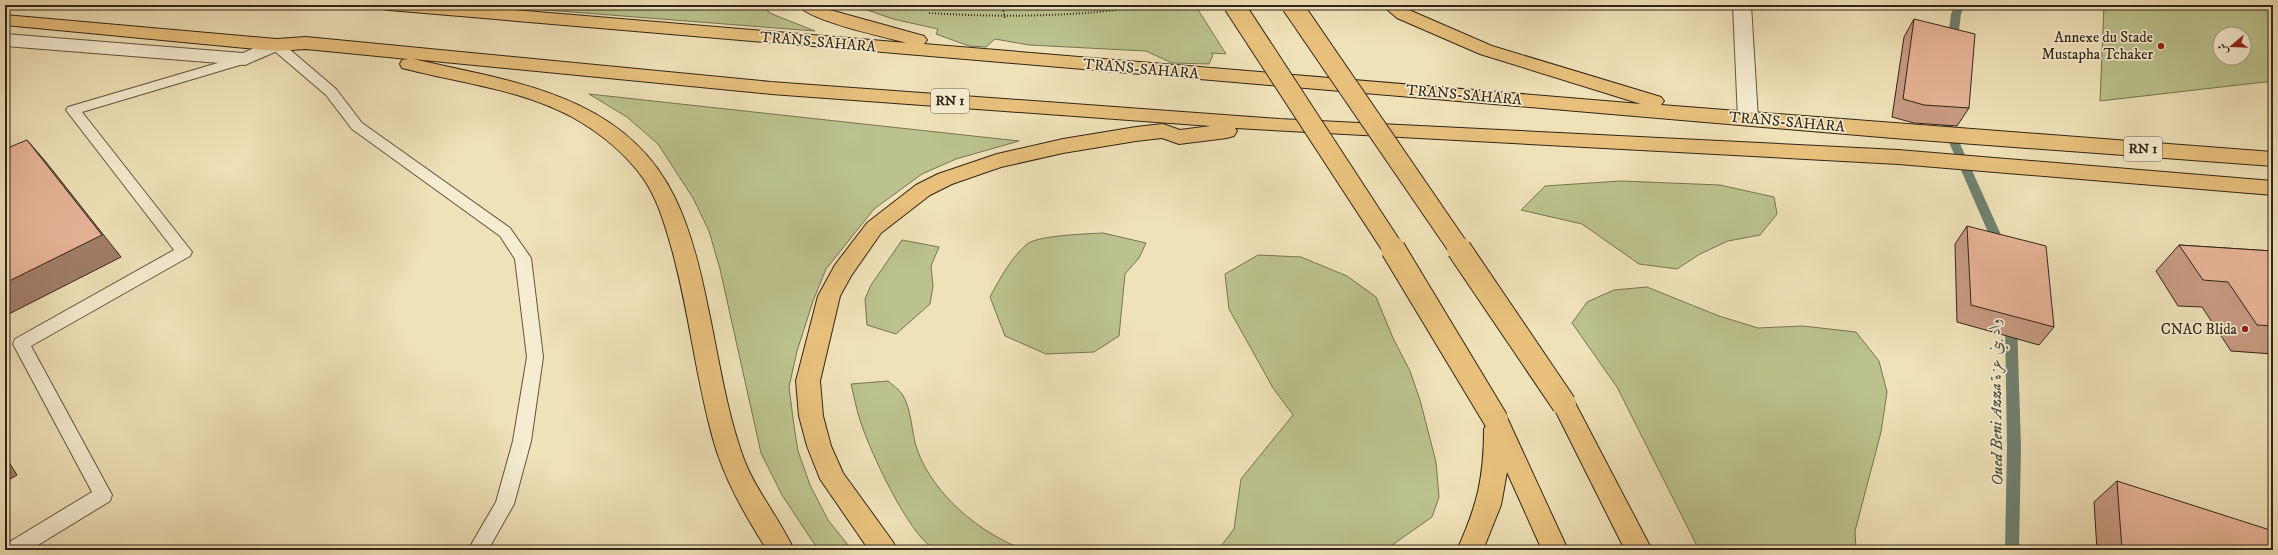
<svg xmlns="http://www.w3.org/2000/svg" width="2278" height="555" font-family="'IM FELL DW Pica',Amiri,serif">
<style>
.green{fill:#bbc28d;stroke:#767452;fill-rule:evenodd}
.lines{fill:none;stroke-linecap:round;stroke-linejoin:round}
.stream{fill:#708171;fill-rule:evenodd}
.service-casing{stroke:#61543f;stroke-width:2}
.minor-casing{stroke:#61543f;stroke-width:2}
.tertiary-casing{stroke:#61543f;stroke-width:2}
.trunk-casing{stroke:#322517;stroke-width:2}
.path{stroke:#322517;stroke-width:2;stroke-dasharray:1 2;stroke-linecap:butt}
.service{fill:#f5ecd1;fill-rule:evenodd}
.minor{fill:#f5ecd1;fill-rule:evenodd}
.tertiary{fill:#f5ecd1;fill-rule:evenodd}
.trunk{fill:#e8c07c;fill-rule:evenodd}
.trunk-bridge-far1-casing{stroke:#322517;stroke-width:22;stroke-linecap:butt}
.trunk-bridge-casing{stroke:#322517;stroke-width:26;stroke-linecap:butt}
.trunk-bridge-far1{stroke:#e8c07c;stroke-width:20}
.trunk-bridge{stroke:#e8c07c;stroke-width:24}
.wall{fill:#c89b83;stroke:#322517}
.shaded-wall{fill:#a27e6a;stroke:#322517}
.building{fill:#e8b498;stroke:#322517}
.poi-dot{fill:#8f2418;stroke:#f5ecd1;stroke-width:1.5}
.labels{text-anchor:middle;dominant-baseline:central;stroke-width:3.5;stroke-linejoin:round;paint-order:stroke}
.shield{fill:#f5ecd1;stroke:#6c614f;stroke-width:1}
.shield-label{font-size:14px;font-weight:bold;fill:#322517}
.poi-label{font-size:15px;fill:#322517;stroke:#f5ecd1;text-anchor:end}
.street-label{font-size:15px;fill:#322517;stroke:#f5ecd1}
.water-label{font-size:16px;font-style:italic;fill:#515344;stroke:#f5ecd1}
</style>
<rect width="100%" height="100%" fill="#efe1b8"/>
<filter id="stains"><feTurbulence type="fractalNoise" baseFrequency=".005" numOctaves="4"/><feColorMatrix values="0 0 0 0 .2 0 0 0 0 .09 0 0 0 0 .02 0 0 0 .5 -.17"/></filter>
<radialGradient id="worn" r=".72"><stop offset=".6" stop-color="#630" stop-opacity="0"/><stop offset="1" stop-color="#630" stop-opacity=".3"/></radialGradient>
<g class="green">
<polygon points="482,5 759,5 772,14 815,31"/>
<polygon points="853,5 1195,5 1226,54 1211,53 1213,55 1209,64 1172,63 1146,51 1029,45 995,39 986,47 969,46 936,34 938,29 893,19"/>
<path d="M2104,5H2273V81L2100,101ZM2220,34H2244V58H2220Z"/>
<polygon points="589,94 1019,141 956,159 922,174 874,209 826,269 813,301 797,351 789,387 794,426 798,451 810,485 828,520 852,550 821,550 813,542 782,495 761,453 720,269 709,231 693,198 658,144 627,117"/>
<polygon points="1621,181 1720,185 1774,197 1777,214 1760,235 1728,241 1700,254 1677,269 1639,264 1582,224 1521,210 1545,186"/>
<path d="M1103,233L1146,243L1139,258L1125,274L1119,336L1094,352L1046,354L1005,336L990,297C1000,278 1011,258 1027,244C1039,235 1087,234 1103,233Z"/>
<polygon points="902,240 939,247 931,266 933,286 930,304 896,334 867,325 865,299 871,285"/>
<polygon points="1258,255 1301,257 1347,276 1376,297 1393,338 1410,371 1420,400 1436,462 1439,497 1432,517 1385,550 1218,550 1234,529 1241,479 1293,415 1273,388 1229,309 1225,274"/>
<polygon points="1647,287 1719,316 1758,328 1803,326 1856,332 1879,361 1887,392 1881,432 1855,531 1856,550 1699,550 1617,387 1572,323 1587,302 1614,290"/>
<path d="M888,381C892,385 899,389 902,394C912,409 911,432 917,449C933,495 981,534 1025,550C1013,550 939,552 934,549C908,534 869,449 860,420C856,408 854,396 851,384Z"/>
</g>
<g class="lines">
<g class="stream">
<polygon points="1955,5 1965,5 1961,14 1957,45 1952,48 1947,45 1951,14"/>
<polygon points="1944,108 1949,111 1948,117 2006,246 2004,249 2000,250 1994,246 1938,117 1940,109"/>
<polygon points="2011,316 2015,318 2017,321 2021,447 2019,550 2005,550 2007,447 2005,321 2007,318"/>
</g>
<g class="service-casing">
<g id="service">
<polygon points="276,41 281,42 336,89 362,123 510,228 531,258 543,357 531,441 514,504 488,550 468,550 496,502 513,441 527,357 515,259 500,236 352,129 326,95 271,48 269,45 271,42"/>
<polygon points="245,55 252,59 250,62 82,112 192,252 190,256 31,346 112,495 110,501 30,550 5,550 6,544 92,492 13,344 15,339 174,250 66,110 68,107"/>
</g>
</g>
<g class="minor-casing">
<polygon id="minor" points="5,34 243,53 270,41 276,39 282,41 285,45 282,49 245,65 5,46"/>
</g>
<g class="tertiary-casing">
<polygon id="tertiary" points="1733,5 1751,5 1758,119 1755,124 1748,125 1741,124 1738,119"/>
</g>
<g class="trunk-casing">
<g id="trunk">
<path d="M380,5H453L907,43C885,37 809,21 798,5H820L830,10L924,36L927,40L924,44L1641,104L1480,54L1397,18L1382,5H1402L1409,10L1492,46L1661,97L1664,101L1661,105L2273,152V166L1893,138L389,10L383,9Z"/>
<path d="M5,15L276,39L306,37L771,82L1279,119L1898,150L2273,181V195L1898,164L1235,128L1237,131L1234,136L1227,138L1179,144L1162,138L1136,141L1063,153L1001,167L952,184L930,195L881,233L851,276L840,296L820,381L823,416L831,446L843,473L893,542L897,550H869L820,479L807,446L799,416L796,381L818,296L835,265L867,223L916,185L938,174L997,154L1063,139L1136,127L1163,124L1180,130L1211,126L771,94L413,59C512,82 625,94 675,198C691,231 700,268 707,303C718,353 725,405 742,454C754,489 779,517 794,550H767C745,515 724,479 713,439C695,375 689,309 671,246C664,222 657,198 643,178C625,153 599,132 572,117C520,89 459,83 402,68L400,64L402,60L408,59L306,49L276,51L5,25Z"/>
<polygon points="1564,394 1572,397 1652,550 1625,550 1552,404 1556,397"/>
<path d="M1496,410L1505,413L1568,550H1542L1507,472L1501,505L1483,550H1457C1477,506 1484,478 1484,429L1486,425L1484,420L1487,413Z"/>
</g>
</g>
<g class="path">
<polyline points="1002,5 1005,18"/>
<path d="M929,13C992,17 1054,17 1117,10L1114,5"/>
</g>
<use href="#service" class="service"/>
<use href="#minor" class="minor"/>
<use href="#tertiary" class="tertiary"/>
<use href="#trunk" class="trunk"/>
<g class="trunk-bridge-far1-casing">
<g id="trunk-bridge-far1">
<polyline points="1234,5 1394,250"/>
<polyline points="1292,5 1460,250"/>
</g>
</g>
<g class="trunk-bridge-casing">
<g id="trunk-bridge">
<polyline points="1393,249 1496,420"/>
<polyline points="1459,249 1564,404"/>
</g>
</g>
<use href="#trunk-bridge-far1" class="trunk-bridge-far1"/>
<use href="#trunk-bridge" class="trunk-bridge"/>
</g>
<g class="wall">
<polygon points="1914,19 1969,108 1957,126 1914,123 1892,117 1904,37"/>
<polygon points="1967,226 2054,327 2039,345 1957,322 1955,244"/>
<polygon points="2179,245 2273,251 2273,354 2231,351 2202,307 2178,306 2156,271"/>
<polygon points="2117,481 2273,550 2097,550 2094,502"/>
</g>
<g class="shaded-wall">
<polygon points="27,140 46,162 121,257 5,316 5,283"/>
<polygon points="5,456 17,475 5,482"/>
</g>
<g class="building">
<polygon points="1914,19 1975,34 1969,108 1924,105 1903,99"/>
<polygon points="27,140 102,235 5,283 5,149"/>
<polygon points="1967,226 2046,246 2054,327 1971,305"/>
<polygon points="2179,245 2273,251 2273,326 2257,325 2228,282 2203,280"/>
<polygon points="2117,481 2273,531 2273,550 2122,550"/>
</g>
<g class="poi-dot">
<circle cx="2161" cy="46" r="4"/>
<circle cx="2245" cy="329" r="4"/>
</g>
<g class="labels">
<g class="shield">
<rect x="931" y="89" width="38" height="24" rx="3"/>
<rect x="2124" y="137" width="38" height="24" rx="3"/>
</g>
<g class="shield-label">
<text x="950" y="101">RN 1</text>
<text x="2143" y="149">RN 1</text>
</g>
<g class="poi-label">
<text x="2153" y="37">Annexe du Stade<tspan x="2153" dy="17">Mustapha Tchaker</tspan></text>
<text x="2237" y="329">CNAC Blida</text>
</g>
<g class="street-label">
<text transform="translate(818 42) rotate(5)">TRANS-SAHARA</text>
<text transform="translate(1141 69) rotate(5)">TRANS-SAHARA</text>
<text transform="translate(1464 95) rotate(5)">TRANS-SAHARA</text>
<text transform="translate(1787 122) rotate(5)">TRANS-SAHARA</text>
</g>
<g class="water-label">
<text transform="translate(1996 402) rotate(-91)">Oued Beni Azza واد بني عزة</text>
</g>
</g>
<rect width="2278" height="555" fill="none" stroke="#efe1b8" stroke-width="20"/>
<rect x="6" y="6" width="2266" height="543" fill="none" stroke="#322517" stroke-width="2"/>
<rect x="10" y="10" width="2258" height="535" fill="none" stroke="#322517"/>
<g transform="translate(2232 46) rotate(251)"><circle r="19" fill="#f5ecd1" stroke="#a79c87"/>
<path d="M0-3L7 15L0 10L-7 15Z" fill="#8f2418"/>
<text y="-6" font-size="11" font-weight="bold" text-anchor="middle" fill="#322517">ش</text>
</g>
<rect width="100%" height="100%" filter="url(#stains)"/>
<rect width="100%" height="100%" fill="url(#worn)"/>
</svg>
